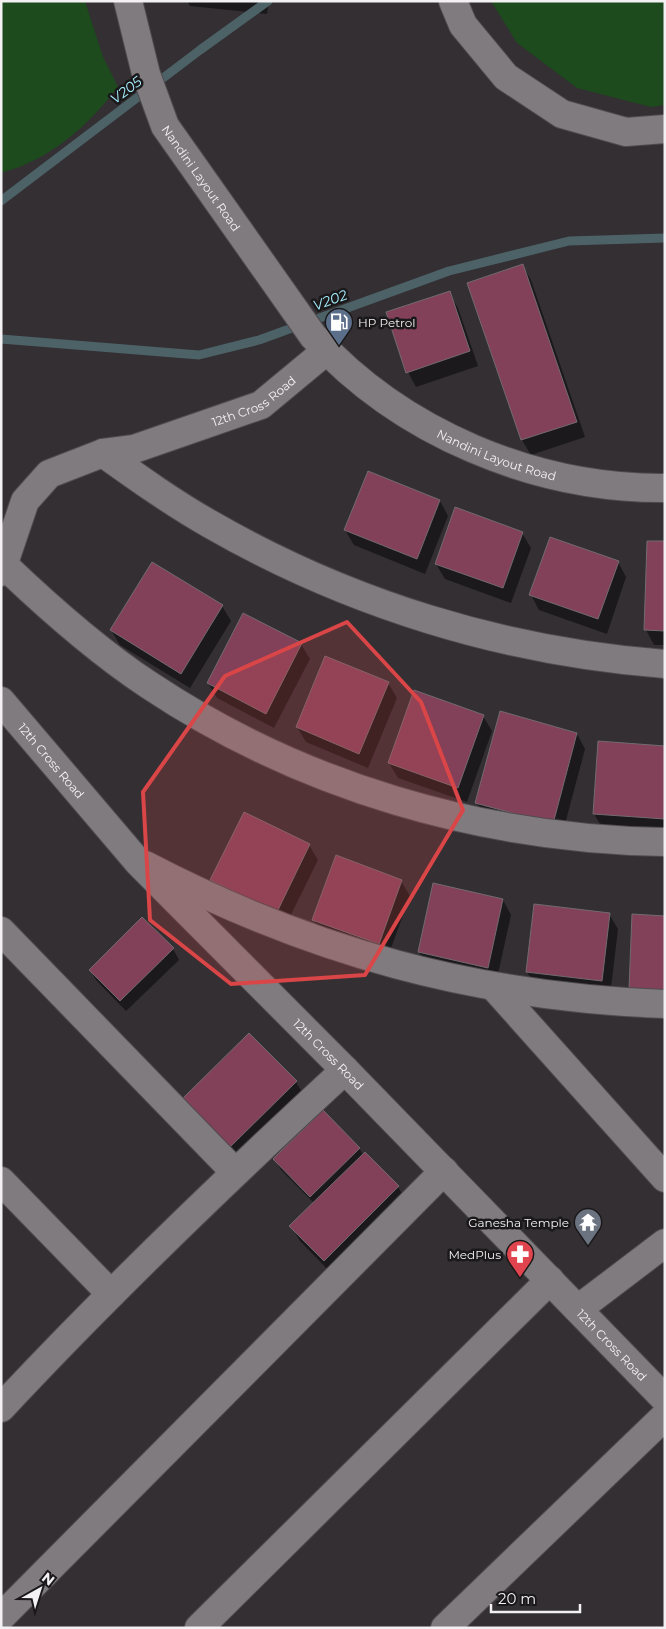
<svg xmlns="http://www.w3.org/2000/svg" width="666" height="1629" font-family="Montserrat,sans-serif">
<style>
.green{fill:#1d4b1d}
.shadow{fill:#0007}
.lines{fill:none;stroke-linecap:round;stroke-linejoin:round}
.stream{stroke:#4c6267;stroke-width:9}
.building{fill:#834159;stroke:#726b6d}
.street-casing{stroke:#4f4b4f;stroke-width:30}
.secondary-casing{stroke:#4f4b4f;stroke-width:30}
.street{stroke:#807b7f;stroke-width:28}
.secondary{stroke:#807b7f;stroke-width:28}
.marked{fill:#da4647;fill-opacity:0.2;stroke:#da4647;stroke-width:4;stroke-linejoin:round}
.labels{text-anchor:middle;dominant-baseline:central;stroke-width:5;stroke-linejoin:round;paint-order:stroke}
.street-label{font-size:12px;fill:#f4f1f4;stroke:#1a1819}
.poi-label{font-size:12px;fill:#f4f1f4;stroke:#1a1819;text-anchor:end}
.water-label{font-size:14px;font-style:italic;fill:#a6effe;stroke:#1a1819}
</style>
<rect width="100%" height="100%" fill="#332f33"/>
<g class="green">
<path d="M1,1H85L103,57L118,87C88,126 50,160 1,173Z"/>
<polygon points="491,1 665,1 665,105 651,107 577,88 517,43"/>
</g>
<g class="shadow">
<polygon points="187,1 269,1 267,14 190,6"/>
<polygon points="522,265 531,280 585,437 531,455 522,440 468,283"/>
<polygon points="449,293 458,308 478,366 416,387 408,372"/>
<polygon points="368,473 440,501 448,516 425,574 354,545 345,530"/>
<polygon points="522,533 531,548 511,603 445,579 436,564"/>
<polygon points="665,542 665,645 654,645 646,630"/>
<polygon points="618,562 626,577 607,634 539,610 531,595"/>
<polygon points="222,606 231,621 190,688 120,645 111,630"/>
<polygon points="243,614 301,644 310,659 274,728 217,698 208,683"/>
<polygon points="388,683 397,698 368,768 306,742 297,727"/>
<polygon points="483,716 492,731 467,802 398,778 389,763"/>
<polygon points="577,734 585,749 561,839 486,818 477,803"/>
<polygon points="665,747 665,833 603,829 594,814"/>
<polygon points="309,845 318,860 285,927 221,895 212,880"/>
<polygon points="401,881 410,896 387,959 322,935 313,919"/>
<polygon points="503,900 511,915 496,983 428,967 419,952"/>
<polygon points="609,914 618,929 610,996 536,987 527,972"/>
<polygon points="173,949 179,960 126,1011 96,980 90,970"/>
<polygon points="296,1082 305,1097 235,1166 188,1118"/>
<polygon points="359,1148 363,1155 365,1153 398,1187 407,1202 333,1275 300,1241 291,1226 314,1203 281,1170 275,1159"/>
</g>
<g class="lines">
<g class="stream">
<polyline points="1,201 200,50 268,1"/>
<polyline points="1,339 199,355 259,340 449,271 569,241 665,238"/>
</g>
</g>
<g class="building">
<polygon points="523,264 577,422 521,440 467,283"/>
<polygon points="450,291 470,351 406,373 386,312"/>
<polygon points="368,471 440,500 417,559 344,530"/>
<polygon points="455,507 523,532 503,588 435,564"/>
<polygon points="550,537 619,561 598,619 529,595"/>
<polygon points="647,541 665,541 665,631 644,630"/>
<polygon points="152,562 223,605 181,674 110,630"/>
<polygon points="243,613 302,643 266,714 207,683"/>
<polygon points="325,656 389,682 359,754 296,727"/>
<polygon points="414,690 484,715 458,788 388,763"/>
<polygon points="500,711 577,733 553,824 475,803"/>
<polygon points="598,741 665,746 665,819 593,814"/>
<polygon points="244,812 310,844 277,912 210,880"/>
<polygon points="336,855 402,880 379,944 312,920"/>
<polygon points="433,883 503,899 488,968 418,952"/>
<polygon points="534,904 610,913 602,981 526,972"/>
<polygon points="632,914 665,916 665,991 629,989"/>
<polygon points="142,917 174,948 120,1001 89,970"/>
<polygon points="249,1033 297,1081 226,1151 178,1103"/>
<polygon points="323,1110 360,1148 310,1197 273,1159"/>
<polygon points="365,1152 399,1186 324,1261 289,1226"/>
</g>
<g class="lines">
<g class="street-casing">
<g id="street">
<polyline points="453,1 463,25 506,77 562,114 626,132 665,129"/>
<path d="M103,453C138,478 173,503 210,524C349,604 505,652 665,664"/>
<path d="M4,565C49,608 96,650 149,685C302,787 482,839 665,842"/>
<path d="M145,865C312,952 476,997 665,1004"/>
<polyline points="1,931 235,1172"/>
<polyline points="494,987 665,1178"/>
<polyline points="1,1181 111,1294"/>
<polyline points="578,1309 665,1243"/>
<path d="M1,1408C111,1290 227,1179 345,1070"/>
<polyline points="1,1617 444,1171"/>
<polyline points="199,1628 550,1280"/>
<polyline points="445,1628 665,1416"/>
</g>
</g>
<g class="secondary-casing">
<g id="secondary">
<path id="s1" d="M128,1L146,74L165,126L313,336C401,433 535,489 665,488"/>
<path id="s2" d="M1,572L25,501L49,474L103,453L134,449L261,405L326,351"/>
<path id="s3" d="M1,701L138,862L345,1070L665,1399"/>
</g>
</g>
<use href="#street" class="street"/>
<use href="#secondary" class="secondary"/>
</g>
<path class="marked" d="M347,622L421,702L463,810L365,975L231,984L150,920L143,792L225,676Z"/>
<defs>
<g id="fuel-pin" transform="scale(1.4375)"><path d="M0 17L-7.5 6A9.5 9.5 0 1 1 7.5 6Z" fill="#5c6f8a" stroke="#1a1819"/><path d="M-5.5-6h7V0h2V4h1.3V-2.5L3-4.5l.8-.8L6-3V5H2.5V1h-1V6h-7ZM-4.2-4.7v3.2H.2V-4.7Z" fill="#fff"/></g>
<g id="temple-pin" transform="scale(1.4375)"><path d="M0 17L-7.5 6A9.5 9.5 0 1 1 7.5 6Z" fill="#6b7280" stroke="#1a1819"/><path d="M0-6L5-2H3V0L6.5 2.5H4V6H1.5V3h-3V6H-4V2.5H-6.5L-3 0V-2H-5Z" fill="#fff"/></g>
<g id="pharmacy-pin" transform="scale(1.4375)"><path d="M0 17L-7.5 6A9.5 9.5 0 1 1 7.5 6Z" fill="#e0444e" stroke="#1a1819"/><path d="M-2-6h4v4h4v4h-4v4h-4v-4h-4v-4h4Z" fill="#fff"/></g>
</defs>
<g fill-rule="evenodd">
<use href="#fuel-pin" x="339" y="322"/>
<use href="#temple-pin" x="588" y="1222"/>
<use href="#pharmacy-pin" x="520" y="1254"/>
</g>
<g class="labels">
<g class="street-label">
<text stroke="none"><textPath href="#s1" startOffset="194">Nandini Layout Road</textPath></text>
<text stroke="none"><textPath href="#s2" startOffset="330">12th Cross Road</textPath></text>
<text stroke="none"><textPath href="#s1" startOffset="609">Nandini Layout Road</textPath></text>
<text stroke="none"><textPath href="#s3" startOffset="78">12th Cross Road</textPath></text>
<text stroke="none"><textPath href="#s3" startOffset="482">12th Cross Road</textPath></text>
<text stroke="none"><textPath href="#s3" startOffset="888">12th Cross Road</textPath></text>
</g>
<g class="poi-label">
<text x="358" y="322" text-anchor="start">HP Petrol</text>
<text x="569" y="1222">Ganesha Temple</text>
<text x="501" y="1254">MedPlus</text>
</g>
<g class="water-label">
<text transform="translate(126 90) rotate(-37)">V205</text>
<text transform="translate(330 300) rotate(-20)">V202</text>
</g>
</g>
<rect width="666" height="1629" fill="none" stroke="#f4f1f4" stroke-width="5"/>
<g transform="translate(40 1589) rotate(39)" stroke="#1a1819" stroke-width="4" paint-order="stroke">
<path d="M0-4L9 19L0 12L-9 19Z" fill="#f4f1f4"/>
<text y="-8" font-size="14" font-weight="bold" text-anchor="middle" fill="#f4f1f4">N</text>
</g>
<path d="M491 1604v8h89v-8" fill="none" stroke="#f4f1f4" stroke-width="2.5"/>
<text x="498" y="1604" font-size="15" fill="#f4f1f4" stroke="#1a1819" stroke-width="4" paint-order="stroke">20 m</text>
</svg>
